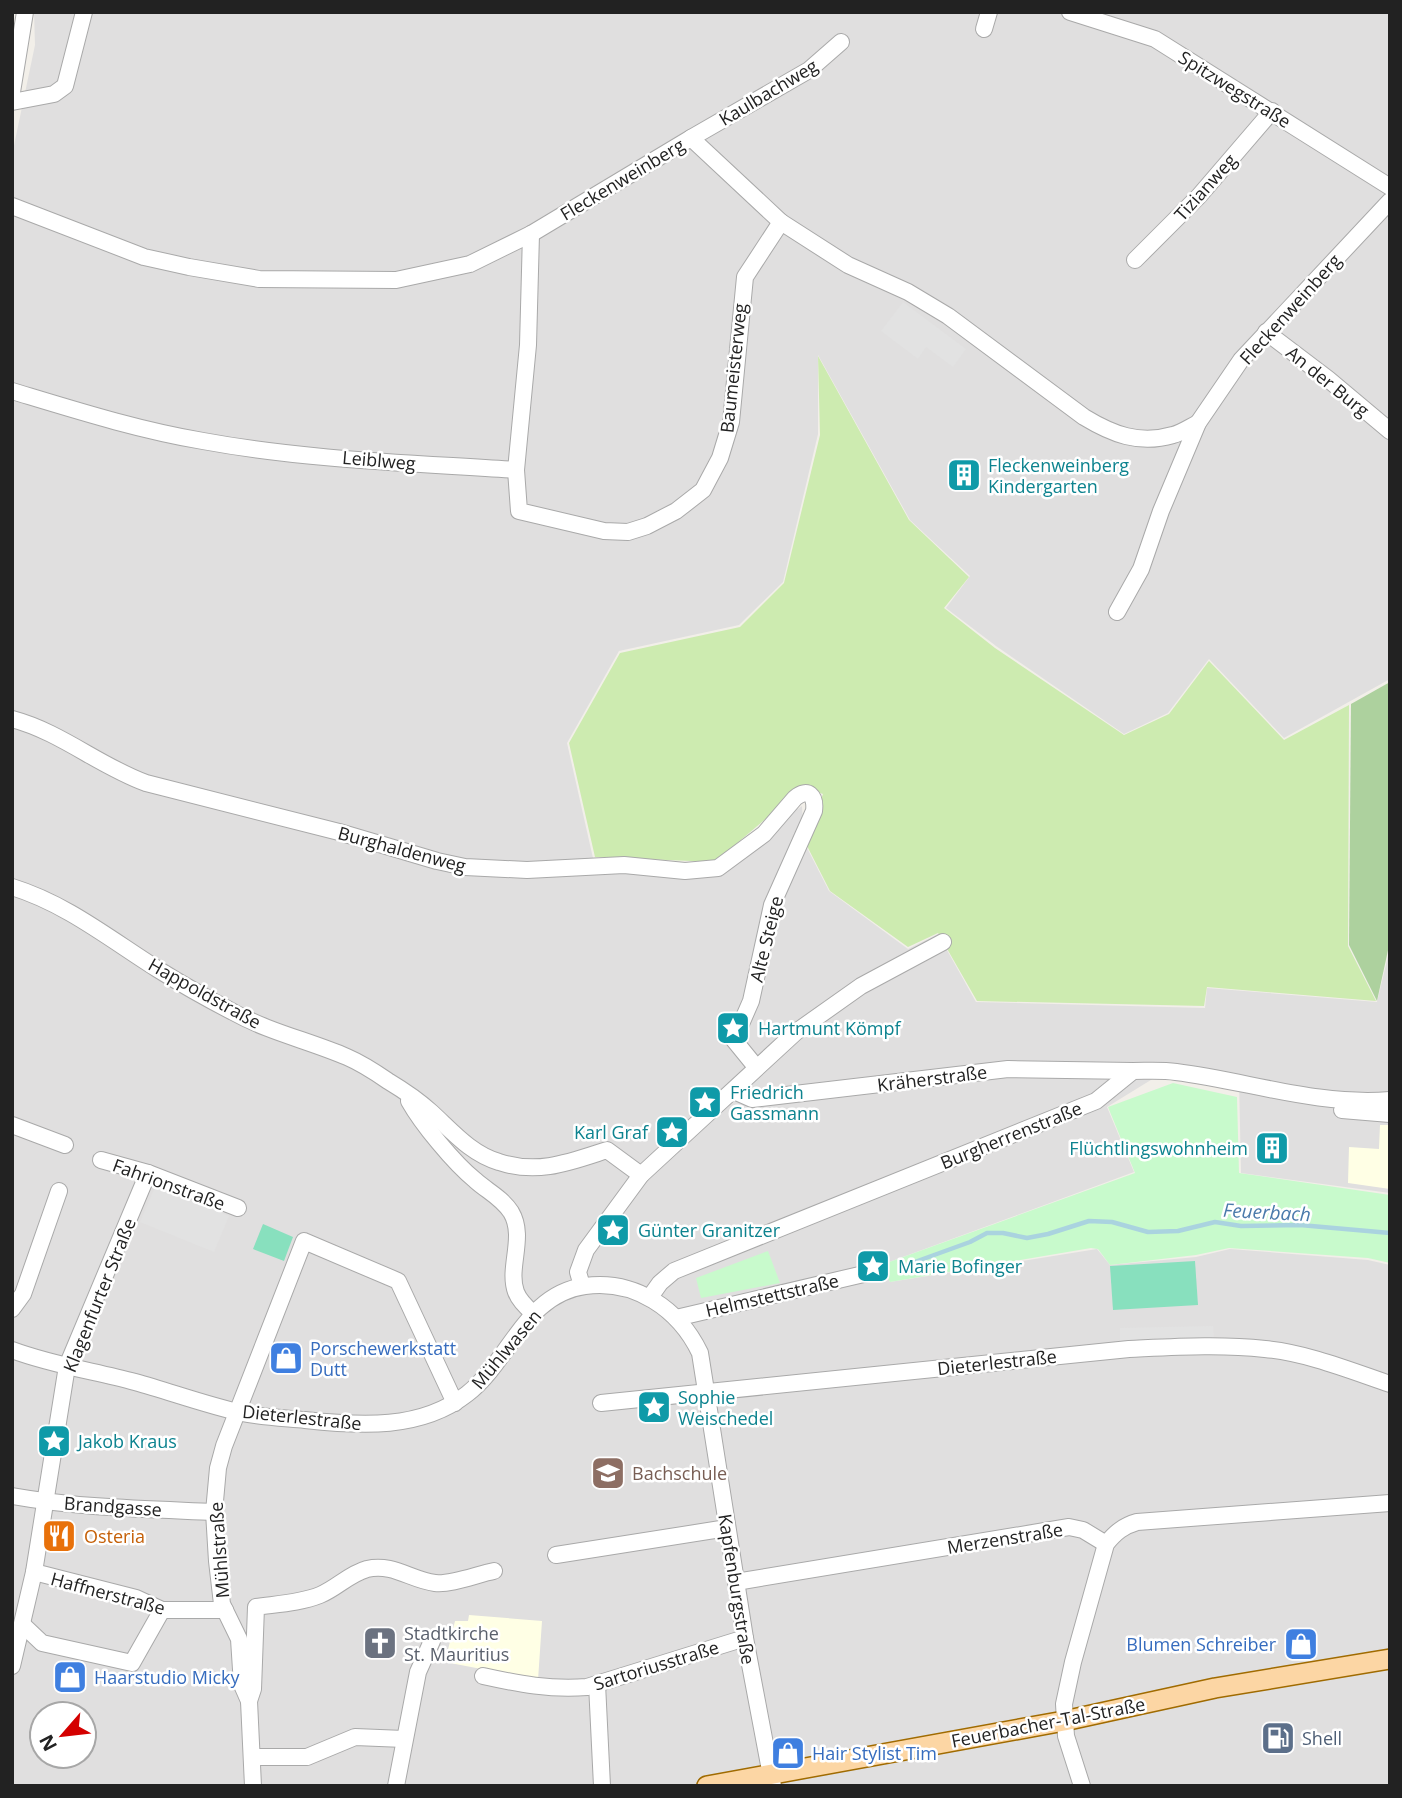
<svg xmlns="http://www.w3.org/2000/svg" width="1402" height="1798" font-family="'Open Sans',sans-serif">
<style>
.residential{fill:#e0dfdf;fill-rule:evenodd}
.education{fill:#ffffe5}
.grass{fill:#cdebb0}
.forest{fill:#add19e}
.park{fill:#c8facc}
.pitch{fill:#88e0be}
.parking{fill:#e2e2e2}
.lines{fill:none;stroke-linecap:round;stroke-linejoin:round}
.stream{stroke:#aad3df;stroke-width:4.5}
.minor-casing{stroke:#a9a9a9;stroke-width:18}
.major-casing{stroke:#a06b00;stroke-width:22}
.minor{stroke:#fff;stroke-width:16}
.major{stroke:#fcd6a4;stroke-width:19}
.labels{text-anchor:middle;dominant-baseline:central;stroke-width:5;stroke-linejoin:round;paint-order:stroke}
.street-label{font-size:18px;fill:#222;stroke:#fff}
.culture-label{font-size:18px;fill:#0d838f;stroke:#fff;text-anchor:start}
.shop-label{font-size:18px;fill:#366cbe;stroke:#fff;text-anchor:start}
.education-label{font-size:18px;fill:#785e54;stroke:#fff;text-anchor:start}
.food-label{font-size:18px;fill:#c56008;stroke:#fff;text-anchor:start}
.worship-label{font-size:18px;fill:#5b616d;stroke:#fff;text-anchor:start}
.service-label{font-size:18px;fill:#4e5e75;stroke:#fff;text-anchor:start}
.water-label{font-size:19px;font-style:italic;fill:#4a7aab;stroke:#fff}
</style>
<rect width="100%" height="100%" fill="#f2efe9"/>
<path class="residential" d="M34,12H1390V679L1284,738L1209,659L1168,713L1124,734L996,646L946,608L970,576L910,520L818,355V434L783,582L739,625L619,651L567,743L593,858L715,864L802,806L804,842L829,891L908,949L938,934L976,1002L1205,1008L1207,988L1377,1002L1390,948V1193L1241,1173L1239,1079L1172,1067L1107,1107L1134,1172L881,1265L890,1282L1097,1249L1110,1265L1196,1257L1230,1249L1368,1260L1390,1265V1786H12V155L35,45ZM42,1714H84V1756H42Z"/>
<g class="education">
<polygon points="1380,1125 1390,1125 1390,1189 1348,1183 1349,1147 1379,1149"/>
<polygon points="469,1615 542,1621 538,1680 445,1662 455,1621 468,1621"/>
</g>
<polygon class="grass" points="818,356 909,520 969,577 944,608 995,648 1124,735 1169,714 1209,661 1284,740 1349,705 1348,946 1376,1001 1207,987 1204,1006 977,1001 938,933 908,947 830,891 805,842 823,794 803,787 715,862 595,857 569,743 620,653 740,627 784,583 820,435"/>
<polygon class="forest" points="1390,682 1390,941 1377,1001 1349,945 1351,704"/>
<g class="park">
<polygon points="1173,1083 1237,1097 1239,1173 1390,1195 1390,1263 1368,1258 1229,1248 1196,1255 1110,1265 1098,1249 1091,1248 890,1282 881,1265 1135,1173 1108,1107"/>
<polygon points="768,1251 780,1283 701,1298 696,1278"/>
</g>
<g class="pitch">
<polygon points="263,1224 293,1237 284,1261 253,1249"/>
<polygon points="1195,1261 1198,1305 1113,1310 1110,1266"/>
</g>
<g class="parking">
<polygon points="903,302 966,349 953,367 926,347 918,359 881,331"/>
<polygon points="155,1187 229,1216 214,1252 140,1222"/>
<polygon points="1213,1326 1214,1339 1120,1341 1120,1328"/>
</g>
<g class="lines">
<polyline class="stream" points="901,1267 970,1242 987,1233 1003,1233 1027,1238 1048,1234 1089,1221 1112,1222 1148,1232 1178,1231 1215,1222 1241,1226 1300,1225 1390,1233"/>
<g class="minor-casing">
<g id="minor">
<polyline points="1070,12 1155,39 1390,187"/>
<polyline points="984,29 989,12"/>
<polyline points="12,92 25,12"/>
<polyline points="12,102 54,94 65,86 84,12"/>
<polyline points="691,138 809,70 841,42"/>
<path d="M12,206L144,257L189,267L259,279L396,280L470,264L531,234L691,138L781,222L848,265L908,292L948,316L1084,417C1112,434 1139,445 1173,435C1181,433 1190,427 1198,423"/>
<polyline points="1135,260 1199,196 1272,111"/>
<polyline points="1266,332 1328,379 1390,431"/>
<path d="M12,391C75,410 138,430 203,441C306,460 412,463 516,470L528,345L531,234"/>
<polyline points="516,470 519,511 604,531 628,532 647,526 676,511 703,490 720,458 731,422 745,277 781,222"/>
<polyline points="1117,612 1141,569 1161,511 1198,423 1241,360 1390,201"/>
<path d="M12,719C61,732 99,766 146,783L339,832L437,861L465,867L527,870L624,865L685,871L718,868L764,834L795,798C808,787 816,796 814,811L772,905L751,1001L734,1040L756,1067"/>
<path d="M12,887C67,904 111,940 159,970C183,985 208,999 233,1012C269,1032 310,1041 347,1057C361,1063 375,1072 388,1081C403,1090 418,1100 431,1112C452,1131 471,1154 499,1162C538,1175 570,1162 607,1150L641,1175"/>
<polyline points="734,1091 752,1099 1008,1069 1133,1071"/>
<path d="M409,1101C422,1124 454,1163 475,1180C487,1191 501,1197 511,1212C526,1237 507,1268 516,1292C519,1300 526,1307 533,1313"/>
<polyline points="1342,1110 1390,1114"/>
<polyline points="12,1125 65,1145"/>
<polyline points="101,1160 148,1173 238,1208"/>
<polyline points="582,1286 578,1272 586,1250 641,1175 796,1032 861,986 943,942"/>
<path d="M650,1297L660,1283L674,1271L1096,1101L1133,1071C1148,1071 1162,1070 1176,1072C1248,1081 1317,1106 1390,1100"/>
<polyline points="12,1309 23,1294 59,1191"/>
<polyline points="676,1318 868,1273"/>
<path d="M12,1350C52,1365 94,1371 135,1382C171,1392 206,1405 242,1413C262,1417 284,1418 305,1420C360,1426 421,1430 467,1394C510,1361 525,1294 585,1286C635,1279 679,1309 700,1353L745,1638L773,1786"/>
<path d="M601,1403L1129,1349C1174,1347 1220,1344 1265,1349C1307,1353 1349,1370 1390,1384"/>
<path d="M12,1496C79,1508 146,1509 214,1512"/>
<polyline points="556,1555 727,1528"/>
<polyline points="34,1572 136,1598 162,1610 225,1610"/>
<polyline points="736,1582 1069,1527 1083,1530 1106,1544"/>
<polyline points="23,1625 42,1643 132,1663 162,1610"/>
<polyline points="12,1666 34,1572 67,1366 148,1173"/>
<path d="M483,1676C519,1684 551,1690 587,1687L745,1638"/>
<polyline points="597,1684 602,1786"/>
<path d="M249,1701L253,1689L256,1607C277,1604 300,1603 320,1595C337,1588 349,1574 367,1569C393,1563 411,1580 435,1583C451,1585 478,1574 494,1571"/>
<polyline points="252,1757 307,1757 355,1737 404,1739"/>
<polyline points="253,1786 249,1701 242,1685 239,1639 222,1604 217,1561 214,1512 218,1468 224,1446 304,1241 398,1281 455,1403"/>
<polyline points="396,1786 418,1672 432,1641"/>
<path d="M1082,1786L1066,1736L1064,1704L1073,1662L1106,1544C1115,1533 1123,1526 1137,1522L1390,1503"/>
</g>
</g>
<g class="major-casing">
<polyline id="major" points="707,1786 1064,1721 1215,1688 1390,1659"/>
</g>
<use href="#minor" class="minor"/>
<use href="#major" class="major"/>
</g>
<defs>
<g id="building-square" transform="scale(1.75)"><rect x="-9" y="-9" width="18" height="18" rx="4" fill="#0f9aa8" stroke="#fff"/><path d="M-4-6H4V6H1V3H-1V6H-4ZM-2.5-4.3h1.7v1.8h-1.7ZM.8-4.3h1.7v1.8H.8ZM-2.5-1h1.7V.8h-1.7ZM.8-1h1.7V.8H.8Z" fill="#fff"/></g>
<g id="sight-square" transform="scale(1.75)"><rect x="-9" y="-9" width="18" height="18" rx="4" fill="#0f9aa8" stroke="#fff"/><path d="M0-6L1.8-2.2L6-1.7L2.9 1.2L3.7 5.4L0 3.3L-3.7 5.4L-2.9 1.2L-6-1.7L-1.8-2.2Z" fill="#fff"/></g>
<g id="shop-square" transform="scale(1.75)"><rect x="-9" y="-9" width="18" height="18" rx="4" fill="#3f7fe0" stroke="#fff"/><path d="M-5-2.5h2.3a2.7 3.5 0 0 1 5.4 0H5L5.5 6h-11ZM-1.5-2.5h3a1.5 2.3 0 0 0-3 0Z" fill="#fff"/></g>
<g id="school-square" transform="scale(1.75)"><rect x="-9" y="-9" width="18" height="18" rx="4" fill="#8d6e63" stroke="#fff"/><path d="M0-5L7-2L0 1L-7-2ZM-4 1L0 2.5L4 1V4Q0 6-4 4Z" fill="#fff"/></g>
<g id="restaurant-square" transform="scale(1.75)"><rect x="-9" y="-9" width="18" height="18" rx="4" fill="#e8710a" stroke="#fff"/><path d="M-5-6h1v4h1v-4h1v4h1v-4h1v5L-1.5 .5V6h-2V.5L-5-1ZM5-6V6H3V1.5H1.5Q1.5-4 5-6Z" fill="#fff"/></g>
<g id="church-square" transform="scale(1.75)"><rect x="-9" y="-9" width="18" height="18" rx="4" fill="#6b7280" stroke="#fff"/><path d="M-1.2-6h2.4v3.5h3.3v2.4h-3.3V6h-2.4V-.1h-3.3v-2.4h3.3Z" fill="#fff"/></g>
<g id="fuel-square" transform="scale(1.75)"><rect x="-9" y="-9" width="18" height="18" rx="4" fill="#5c6f8a" stroke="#fff"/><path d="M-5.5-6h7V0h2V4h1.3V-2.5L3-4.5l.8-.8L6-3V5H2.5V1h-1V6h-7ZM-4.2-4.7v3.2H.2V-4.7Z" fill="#fff"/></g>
</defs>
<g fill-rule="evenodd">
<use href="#building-square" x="964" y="475"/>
<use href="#sight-square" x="733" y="1028"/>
<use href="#sight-square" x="705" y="1102"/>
<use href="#sight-square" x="672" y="1132"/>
<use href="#building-square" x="1272" y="1148"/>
<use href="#sight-square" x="613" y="1230"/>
<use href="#sight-square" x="873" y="1266"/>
<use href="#shop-square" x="286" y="1358"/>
<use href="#sight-square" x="654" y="1407"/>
<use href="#sight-square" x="54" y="1441"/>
<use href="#school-square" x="608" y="1473"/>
<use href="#restaurant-square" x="59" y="1536"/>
<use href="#church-square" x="380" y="1643"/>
<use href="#shop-square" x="1301" y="1644"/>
<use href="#shop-square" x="70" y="1677"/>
<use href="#fuel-square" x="1278" y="1738"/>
<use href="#shop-square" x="788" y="1753"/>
</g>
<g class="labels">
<g class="street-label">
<text transform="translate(1235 89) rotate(32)">Spitzwegstraße</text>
<text transform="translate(768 92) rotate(-31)">Kaulbachweg</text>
<text transform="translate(622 179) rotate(-31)">Fleckenweinberg</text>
<text transform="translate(1205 187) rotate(-48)">Tizianweg</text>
<text transform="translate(1290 309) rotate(-48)">Fleckenweinberg</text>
<text transform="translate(733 368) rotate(-84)">Baumeisterweg</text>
<text transform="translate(1328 381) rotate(39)">An der Burg</text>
<text transform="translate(379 460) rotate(5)">Leiblweg</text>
<text transform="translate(402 849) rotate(15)">Burghaldenweg</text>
<text transform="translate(766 939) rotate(-76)">Alte Steige</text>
<text transform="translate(205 993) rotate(29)">Happoldstraße</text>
<text transform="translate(932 1078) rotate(-7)">Kräherstraße</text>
<text transform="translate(1011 1135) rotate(-22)">Burgherrenstraße</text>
<text transform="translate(169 1184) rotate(20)">Fahrionstraße</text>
<text transform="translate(99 1295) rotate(-68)">Klagenfurter Straße</text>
<text transform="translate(772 1295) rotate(-13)">Helmstettstraße</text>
<text transform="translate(506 1349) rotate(-50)">Mühlwasen</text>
<text transform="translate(997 1362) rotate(-6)">Dieterlestraße</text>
<text transform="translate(302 1417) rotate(6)">Dieterlestraße</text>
<text transform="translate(113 1506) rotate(4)">Brandgasse</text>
<text transform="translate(1005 1538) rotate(-9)">Merzenstraße</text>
<text transform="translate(219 1550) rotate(-94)">Mühlstraße</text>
<text transform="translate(737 1589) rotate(81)">Kapfenburgstraße</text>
<text transform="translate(108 1593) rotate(15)">Haffnerstraße</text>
<text transform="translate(656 1665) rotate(-17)">Sartoriusstraße</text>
<text transform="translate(1048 1722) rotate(-11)">Feuerbacher-Tal-Straße</text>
</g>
<g class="culture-label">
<text x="988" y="465">Fleckenweinberg<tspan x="988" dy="21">Kindergarten</tspan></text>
<text x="758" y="1028">Hartmunt Kömpf</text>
<text x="730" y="1092">Friedrich<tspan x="730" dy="21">Gassmann</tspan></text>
<text x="648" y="1132" text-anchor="end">Karl Graf</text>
<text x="1248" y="1148" text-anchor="end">Flüchtlingswohnheim</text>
<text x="638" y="1230">Günter Granitzer</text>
<text x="898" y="1266">Marie Bofinger</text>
<text x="678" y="1397">Sophie<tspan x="678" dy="21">Weischedel</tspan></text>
<text x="78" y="1441">Jakob Kraus</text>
</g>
<g class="shop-label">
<text x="310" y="1348">Porschewerkstatt<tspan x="310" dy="21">Dutt</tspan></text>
<text x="1276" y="1644" text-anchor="end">Blumen Schreiber</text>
<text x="94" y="1677">Haarstudio Micky</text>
<text x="812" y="1753">Hair Stylist Tim</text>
</g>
<g class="education-label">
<text x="632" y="1473">Bachschule</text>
</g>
<g class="food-label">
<text x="84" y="1536">Osteria</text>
</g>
<g class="worship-label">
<text x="404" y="1633">Stadtkirche<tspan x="404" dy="21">St. Mauritius</tspan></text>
</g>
<g class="service-label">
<text x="1302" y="1738">Shell</text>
</g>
<g class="water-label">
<text transform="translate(1267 1212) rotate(3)">Feuerbach</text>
</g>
</g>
<rect width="1402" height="1798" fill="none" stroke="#222222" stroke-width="28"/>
<g transform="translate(63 1735) rotate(242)"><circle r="33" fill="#ffffff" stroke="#a7a7a7" stroke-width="2"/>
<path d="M0-5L12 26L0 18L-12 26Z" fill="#d40000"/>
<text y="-10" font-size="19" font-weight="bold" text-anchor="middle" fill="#222222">N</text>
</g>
</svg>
